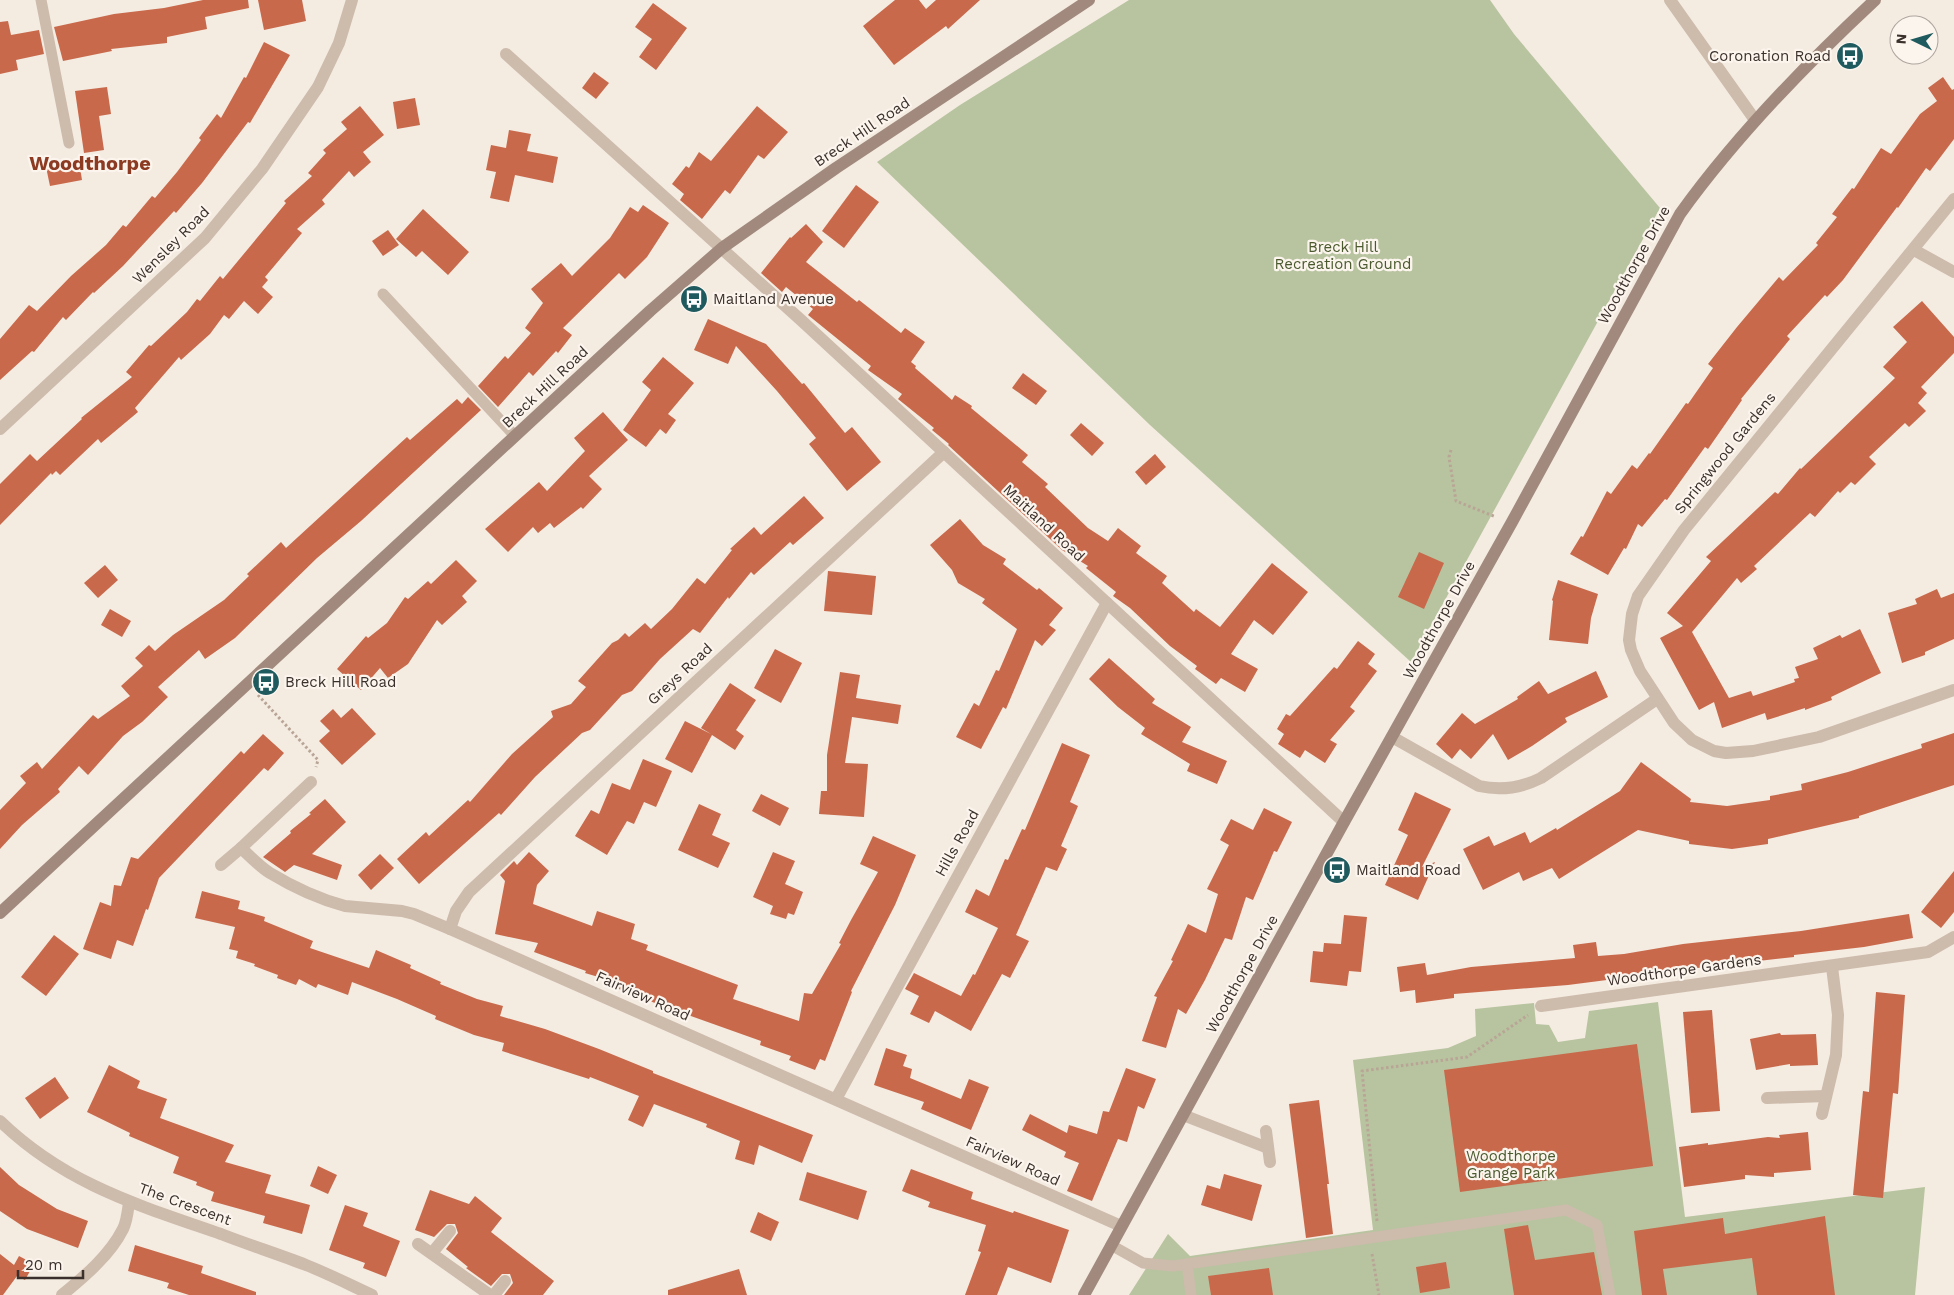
<svg xmlns="http://www.w3.org/2000/svg" width="1954" height="1295" font-family="'Work Sans',sans-serif">
<style>
.green{fill:#b8c4a0}
.building{fill:#c8694b}
.lines{fill:none;stroke-linecap:round;stroke-linejoin:round}
.path{stroke:#b9a596;stroke-width:3;stroke-dasharray:2.5 2.5;stroke-linecap:butt}
.lane{stroke:#cdbbac;stroke-width:11}
.street{stroke:#cdbbac;stroke-width:12}
.secondary{stroke:#a18a7d;stroke-width:12}
.labels{text-anchor:middle;dominant-baseline:central;stroke-width:4.5;stroke-linejoin:round;paint-order:stroke}
.poi-label{font-size:15px;fill:#3b302b;stroke:#fbf5ee;text-anchor:start}
.street-label{font-size:15px;fill:#3b302b;stroke:#fbf5ee}
.park-label{font-size:15px;fill:#4a5a2e;stroke:#fbf5ee}
.district-label{font-size:20px;font-weight:bold;fill:#8c3b22;stroke:#fbf5ee}
</style>
<rect width="100%" height="100%" fill="#f4ebe1"/>
<g class="green">
<polygon points="1129,0 1490,0 1514,34 1660,208 1411,662 1150,425 877,162 960,105"/>
<polygon points="1658,1002 1685,1217 1925,1187 1915,1295 1129,1295 1168,1234 1190,1256 1373,1230 1353,1060 1448,1048 1476,1036 1475,1009 1534,1003 1536,1024 1549,1025 1558,1042 1585,1038 1589,1011"/>
</g>
<g class="building">
<polygon points="203,0 248,0 249,8 205,17 207,29 167,37 167,43 111,49 112,51 63,61 54,27 114,14 164,8"/>
<polygon points="258,0 302,0 306,21 264,30"/>
<polygon points="895,0 919,0 926,9 936,0 980,0 948,29 946,26 894,65 863,26"/>
<polygon points="653,3 687,28 656,70 639,57 652,39 635,27"/>
<polygon points="8,21 11,35 39,30 44,54 16,60 18,70 0,74 0,22"/>
<polygon points="264,42 290,55 250,123 248,122 202,183 176,213 174,211 123,266 94,293 93,292 66,320 63,317 34,352 32,351 0,380 0,339 29,305 37,311 71,276 106,245 123,225 126,227 152,196 155,198 177,172 201,140 199,138 217,114 221,118 244,77 246,78"/>
<polygon points="594,72 609,83 596,99 582,88"/>
<polygon points="1943,77 1952,90 1954,89 1954,139 1930,171 1926,168 1898,208 1897,207 1843,280 1827,297 1825,295 1787,336 1790,339 1741,399 1742,400 1708,449 1705,447 1667,500 1665,499 1642,527 1638,524 1626,549 1624,548 1608,575 1570,554 1581,536 1583,537 1607,491 1611,494 1632,465 1637,469 1649,453 1650,454 1686,403 1688,404 1713,368 1708,364 1737,327 1779,277 1783,281 1818,245 1816,243 1837,217 1832,214 1852,188 1854,189 1881,148 1891,154 1920,114 1937,101 1928,88"/>
<polygon points="107,87 111,114 99,116 104,150 84,153 75,91"/>
<polygon points="415,98 420,125 397,129 393,102"/>
<polygon points="360,106 384,135 363,152 371,162 354,177 349,171 322,200 325,204 297,229 302,233 265,277 268,280 262,287 273,297 258,314 244,301 229,319 224,315 210,334 181,360 179,357 135,408 138,412 101,443 98,439 60,475 56,471 52,475 51,473 0,525 0,484 30,454 37,461 82,419 81,418 132,377 126,372 149,345 151,346 187,312 197,299 200,301 220,276 223,279 286,203 284,201 312,176 308,173 326,153 323,150 347,129 341,122"/>
<polygon points="757,106 788,132 764,159 758,155 730,194 725,190 702,219 680,200 684,194 672,184 686,166 689,168 699,152 711,161"/>
<polygon points="509,130 531,134 527,151 558,157 553,183 515,175 509,202 490,198 496,172 486,170 491,145 506,148"/>
<polygon points="79,161 82,180 50,186 46,167"/>
<polygon points="856,185 879,202 844,248 822,231"/>
<polygon points="643,205 669,223 647,257 625,279 619,273 563,328 572,335 558,353 556,351 533,376 529,372 498,407 478,386 505,356 508,359 531,333 525,328 543,303 531,289 561,263 572,276 610,238 630,207 638,212"/>
<polygon points="423,209 469,252 448,275 422,251 416,257 396,239"/>
<polygon points="806,224 823,242 806,262 857,302 859,300 901,333 905,328 925,342 911,362 916,366 915,368 952,400 955,395 972,406 971,408 1028,455 1022,462 1048,484 1045,487 1088,528 1108,541 1118,528 1141,546 1136,553 1167,576 1162,583 1194,612 1196,609 1220,627 1272,563 1308,592 1273,635 1254,620 1231,654 1258,669 1245,692 1221,678 1216,684 1195,669 1197,666 1170,646 1130,608 1113,596 1116,592 1086,568 1088,566 1062,550 948,445 949,444 932,430 934,428 898,399 902,394 868,370 871,366 808,315 813,309 786,287 782,292 761,273 790,237 791,238"/>
<polygon points="388,230 399,245 383,256 372,241"/>
<polygon points="1922,301 1954,337 1954,353 1921,387 1927,393 1918,403 1926,411 1909,427 1905,423 1869,457 1876,464 1855,485 1851,482 1840,493 1838,491 1815,517 1810,513 1754,566 1757,569 1741,583 1737,578 1692,632 1729,698 1751,691 1753,696 1795,682 1794,679 1799,678 1795,667 1818,659 1813,648 1840,635 1842,638 1860,629 1881,673 1831,697 1832,700 1805,710 1805,708 1767,720 1765,713 1722,728 1714,702 1699,710 1660,638 1683,626 1667,613 1711,561 1706,557 1775,492 1778,494 1800,468 1801,469 1895,378 1883,367 1907,342 1893,327"/>
<polygon points="708,319 766,344 802,384 804,383 845,433 852,427 881,462 847,491 809,444 816,438 777,391 736,346 728,364 694,350"/>
<polygon points="663,357 694,383 668,414 676,420 666,434 660,429 646,447 623,430 651,390 642,382"/>
<polygon points="1023,373 1047,391 1036,405 1012,388"/>
<polygon points="468,397 481,410 361,521 317,558 235,638 205,659 199,650 158,687 168,697 142,722 123,736 88,775 79,766 58,789 60,792 22,825 0,849 0,810 26,783 20,776 37,762 42,769 93,715 98,719 130,696 121,686 143,666 135,658 149,645 155,651 173,635 224,600 249,576 247,574 281,542 286,548 407,437 410,440 457,399 462,404"/>
<polygon points="603,412 628,440 589,476 602,489 583,509 581,507 554,528 550,523 538,533 533,527 508,552 485,529 539,482 547,491 585,451 574,438"/>
<polygon points="1081,423 1104,443 1092,456 1070,435"/>
<polygon points="1155,454 1166,467 1146,485 1135,472"/>
<polygon points="804,496 824,518 793,545 790,542 754,575 751,572 729,599 728,597 700,633 693,629 660,659 632,691 622,695 590,730 582,733 535,777 501,815 499,813 419,884 397,859 426,832 429,836 468,800 470,802 512,754 553,717 551,711 571,704 586,687 578,681 612,643 618,640 625,633 629,637 645,623 651,629 672,609 697,578 705,584 732,550 730,549 754,527 761,535"/>
<polygon points="960,519 983,545 1006,559 1003,564 1037,590 1039,588 1063,608 1049,625 1056,630 1042,646 1035,640 1006,709 1003,707 981,749 956,737 974,703 979,706 996,670 999,671 1017,629 982,603 985,599 958,583 952,570 930,545"/>
<polygon points="1419,552 1444,563 1424,609 1398,597"/>
<polygon points="456,560 477,581 462,596 467,602 442,625 437,620 408,664 388,678 380,668 361,690 337,669 366,636 368,638 387,623 405,597 408,599 428,581 431,584"/>
<polygon points="105,565 118,580 98,598 84,583"/>
<polygon points="828,571 876,576 872,615 824,611"/>
<polygon points="1558,580 1598,594 1591,618 1588,644 1549,640 1553,601 1552,600"/>
<polygon points="1937,589 1941,598 1954,593 1954,639 1925,652 1925,655 1902,663 1888,613 1917,604 1915,599"/>
<polygon points="110,609 131,621 122,637 101,625"/>
<polygon points="1358,641 1375,654 1368,664 1377,671 1350,707 1355,711 1330,740 1337,744 1325,763 1305,750 1300,758 1278,744 1284,734 1277,729 1286,714 1290,716 1334,667 1337,669"/>
<polygon points="775,649 802,663 781,703 754,688"/>
<polygon points="1109,658 1155,699 1152,703 1191,727 1182,742 1227,761 1217,784 1187,771 1190,764 1141,734 1145,728 1118,707 1089,679"/>
<polygon points="1596,671 1608,697 1565,718 1567,722 1532,746 1508,760 1493,734 1471,759 1460,749 1452,759 1436,744 1462,713 1475,724 1518,699 1517,697 1539,681 1548,694"/>
<polygon points="840,672 860,675 856,698 901,705 898,724 852,717 845,763 868,764 864,817 819,814 821,791 827,791 827,755"/>
<polygon points="730,683 756,700 736,730 744,736 735,750 712,735 692,773 665,759 685,721 711,734 701,728"/>
<polygon points="352,708 376,734 342,765 319,741 330,731 320,721 333,709 341,718"/>
<polygon points="1954,733 1954,785 1859,816 1859,818 1768,839 1768,844 1732,849 1689,844 1689,841 1638,830 1559,879 1552,868 1523,881 1519,872 1483,890 1463,849 1489,836 1494,846 1525,832 1530,843 1556,828 1557,830 1620,791 1641,762 1691,799 1690,802 1727,806 1770,800 1770,796 1802,790 1801,784 1848,772 1922,748 1921,744"/>
<polygon points="263,734 284,753 268,771 264,768 159,878 148,910 146,909 133,946 117,940 111,959 83,949 100,902 111,906 114,885 121,886 131,857 138,859 241,751 244,754"/>
<polygon points="1062,743 1090,755 1070,802 1078,806 1061,846 1067,849 1057,871 1046,867 1016,935 1029,941 1010,978 1002,974 971,1031 935,1011 929,1023 910,1014 919,996 905,989 914,973 961,996 973,974 975,975 998,928 965,912 976,889 989,896 1005,859 1008,860 1022,829 1025,830"/>
<polygon points="643,759 672,771 656,807 644,802 634,824 627,821 607,855 575,836 591,810 599,814 612,783 630,790"/>
<polygon points="1415,792 1451,809 1422,867 1435,862 1418,900 1385,885 1408,835 1398,830"/>
<polygon points="761,794 789,808 780,826 752,811"/>
<polygon points="325,799 346,822 312,854 342,865 337,880 294,865 285,872 263,857 291,833 290,831 311,814 309,813"/>
<polygon points="699,804 721,814 712,835 730,843 718,868 678,850"/>
<polygon points="1264,808 1292,822 1277,852 1274,851 1253,900 1246,897 1232,940 1225,938 1205,980 1186,1014 1178,1009 1166,1048 1142,1041 1157,997 1154,996 1173,961 1171,960 1188,924 1206,933 1218,894 1207,889 1229,845 1220,840 1231,819 1253,830"/>
<polygon points="873,836 916,855 895,905 851,991 852,992 825,1061 820,1059 815,1070 789,1060 791,1056 760,1045 761,1041 674,1010 674,1011 650,1001 651,1000 613,987 615,982 585,973 586,971 534,952 538,943 495,934 505,881 500,875 514,861 517,865 529,852 549,871 537,885 533,904 592,926 597,911 635,924 631,939 648,945 646,950 738,985 733,999 799,1021 804,993 812,994 841,944 839,943 851,920 878,872 860,864"/>
<polygon points="773,852 795,861 785,884 803,892 794,915 788,913 786,919 770,914 773,906 753,897"/>
<polygon points="380,854 394,868 371,890 358,875"/>
<polygon points="1954,871 1954,912 1941,928 1921,912"/>
<polygon points="202,891 240,901 238,909 265,917 264,921 313,941 310,948 369,968 376,950 411,965 410,968 441,982 440,984 477,999 503,1006 500,1016 545,1029 599,1049 653,1071 653,1073 813,1135 802,1163 759,1145 754,1165 735,1159 740,1141 706,1127 707,1124 654,1104 643,1127 628,1120 639,1096 590,1077 589,1079 502,1051 504,1043 474,1035 435,1019 436,1016 397,999 352,982 348,995 318,984 316,988 299,979 296,985 277,978 278,975 254,966 255,964 236,958 238,951 229,949 235,927 195,918"/>
<polygon points="1909,914 1913,938 1864,947 1794,955 1794,957 1680,970 1638,978 1638,976 1568,985 1454,994 1454,998 1416,1003 1415,990 1400,992 1397,967 1425,963 1427,975 1471,967 1575,958 1573,945 1596,942 1598,956 1624,954 1683,944 1801,931"/>
<polygon points="1344,915 1367,917 1361,972 1349,971 1347,986 1310,982 1313,951 1323,952 1324,943 1341,944"/>
<polygon points="54,935 79,954 46,996 21,977"/>
<polygon points="1876,992 1905,995 1898,1094 1893,1093 1883,1198 1853,1195 1863,1091 1869,1092"/>
<polygon points="1712,1010 1720,1111 1691,1113 1683,1012"/>
<polygon points="1780,1033 1781,1035 1816,1034 1818,1065 1790,1066 1790,1064 1756,1070 1750,1039"/>
<polygon points="1637,1044 1653,1166 1460,1192 1444,1070"/>
<polygon points="886,1048 907,1055 903,1066 912,1069 910,1078 961,1099 969,1079 989,1087 971,1130 921,1109 924,1102 874,1085"/>
<polygon points="109,1065 140,1081 137,1088 167,1099 160,1118 234,1145 225,1162 271,1175 265,1193 310,1205 302,1234 263,1223 265,1216 211,1201 214,1192 196,1185 197,1182 173,1173 179,1157 129,1136 130,1133 87,1112"/>
<polygon points="1126,1068 1156,1079 1144,1109 1138,1106 1127,1142 1118,1139 1092,1201 1067,1191 1079,1163 1064,1157 1066,1152 1022,1130 1030,1114 1067,1133 1069,1125 1097,1134 1103,1111 1109,1112"/>
<polygon points="55,1077 69,1098 40,1119 25,1098"/>
<polygon points="1319,1100 1329,1184 1327,1184 1333,1234 1306,1238 1289,1104"/>
<polygon points="1808,1132 1811,1170 1774,1173 1774,1177 1745,1175 1745,1179 1684,1187 1679,1147 1708,1143 1708,1145 1768,1137 1780,1138 1779,1135"/>
<polygon points="318,1166 337,1175 328,1194 310,1186"/>
<polygon points="0,1167 19,1185 57,1209 88,1221 78,1248 27,1229 0,1211"/>
<polygon points="911,1169 973,1192 971,1199 1013,1213 1014,1211 1069,1230 1051,1283 1008,1267 997,1295 965,1295 981,1252 978,1251 986,1225 928,1207 930,1202 902,1191"/>
<polygon points="807,1172 867,1191 858,1220 799,1200"/>
<polygon points="1224,1174 1262,1185 1252,1221 1201,1205 1207,1185 1220,1189"/>
<polygon points="430,1190 469,1204 475,1196 502,1218 491,1232 554,1281 543,1295 504,1295 513,1283 510,1274 502,1274 491,1286 466,1268 468,1267 446,1249 458,1233 455,1224 447,1224 434,1237 415,1230"/>
<polygon points="345,1205 368,1213 363,1226 400,1241 386,1277 363,1268 365,1263 329,1250"/>
<polygon points="758,1212 779,1222 771,1241 750,1232"/>
<polygon points="1825,1216 1835,1295 1757,1295 1752,1258 1663,1269 1667,1295 1642,1295 1634,1231 1723,1218 1725,1234"/>
<polygon points="1528,1225 1535,1260 1594,1252 1602,1295 1514,1295 1504,1229"/>
<polygon points="135,1245 203,1266 201,1273 256,1292 256,1295 189,1295 167,1288 169,1283 128,1271"/>
<polygon points="0,1254 14,1265 19,1256 34,1264 25,1280 17,1276 3,1295 0,1295"/>
<polygon points="1446,1262 1450,1288 1420,1293 1416,1267"/>
<polygon points="1269,1268 1273,1295 1211,1295 1208,1276"/>
<polygon points="739,1269 747,1295 668,1295 668,1290"/>
</g>
<g class="lines">
<g class="path">
<polyline points="1451,450 1449,457 1456,501 1496,517"/>
<polyline points="258,695 318,760 316,767"/>
<polyline points="1377,1221 1362,1071 1467,1057 1528,1015"/>
<polyline points="1372,1254 1379,1295"/>
</g>
<g class="lane">
<polyline points="41,0 69,143"/>
<polyline points="383,294 515,436"/>
<polyline points="1111,1245 1143,1263 1173,1266 1566,1210 1597,1225 1610,1295"/>
<polyline points="1187,1264 1191,1295"/>
</g>
<g class="street">
<polyline points="1670,0 1755,120"/>
<polyline points="506,54 802,321 1344,822"/>
<polyline points="1954,199 1684,530 1638,596 1632,614 1629,640 1631,650 1640,671 1674,723 1692,740 1714,751 1726,753 1753,751 1819,737 1954,690"/>
<polyline points="1914,250 1954,272"/>
<polyline points="0,429 205,238 262,169 318,87 339,43 352,0"/>
<path d="M1392,737L1479,786C1501,791 1521,788 1541,778L1657,699"/>
<path d="M311,782L241,848C250,856 259,866 270,873C293,887 319,899 345,906L402,911L414,914L450,929L1121,1226"/>
<polyline points="221,865 241,848"/>
<polyline points="450,929 456,911 469,892 944,452"/>
<polyline points="1541,1006 1928,952 1954,937"/>
<polyline points="1767,1098 1826,1096"/>
<polyline points="836,1099 1107,603"/>
<polyline points="1822,1114 1836,1055 1838,1015 1832,967"/>
<polyline points="1183,1115 1268,1148"/>
<path d="M0,1121C65,1184 138,1205 221,1234C249,1245 278,1254 306,1265C329,1274 350,1285 372,1295"/>
<polyline points="1266,1131 1270,1162"/>
<polyline points="418,1244 490,1295"/>
<polyline points="432,1253 450,1231"/>
<path d="M62,1295C85,1276 110,1255 123,1229C127,1221 128,1210 129,1202"/>
<polyline points="494,1295 505,1281"/>
</g>
<g class="secondary">
<polyline points="0,913 650,311 722,248 836,168 1089,0"/>
<path d="M1084,1295L1344,822L1512,522L1680,214C1736,136 1804,66 1875,0"/>
</g>
</g>
<defs>
<g id="bus-disc" transform="scale(1.4375)"><circle r="9.5" fill="#1f5a5e" stroke="#fbf5ee"/><path d="M-5-6H5V4H4V6H2V4H-2V6H-4V4H-5ZM-3.5-4V0h7V-4ZM-3.5 1.2v1.5H-2V1.2ZM2 1.2v1.5H3.5V1.2Z" fill="#fff"/></g>
</defs>
<g fill-rule="evenodd">
<use href="#bus-disc" x="1850" y="56"/>
<use href="#bus-disc" x="694" y="299"/>
<use href="#bus-disc" x="266" y="682"/>
<use href="#bus-disc" x="1337" y="870"/>
</g>
<g class="labels">
<g class="poi-label">
<text x="1831" y="56" text-anchor="end">Coronation Road</text>
<text x="713" y="299">Maitland Avenue</text>
<text x="285" y="682">Breck Hill Road</text>
<text x="1356" y="870">Maitland Road</text>
</g>
<g class="street-label">
<text transform="translate(862 132) rotate(-34)">Breck Hill Road</text>
<text transform="translate(171 245) rotate(-45)">Wensley Road</text>
<text transform="translate(1634 265) rotate(-61)">Woodthorpe Drive</text>
<text transform="translate(545 387) rotate(-43)">Breck Hill Road</text>
<text transform="translate(1725 453) rotate(-51)">Springwood Gardens</text>
<text transform="translate(1044 523) rotate(43)">Maitland Road</text>
<text transform="translate(1439 620) rotate(-61)">Woodthorpe Drive</text>
<text transform="translate(680 674) rotate(-43)">Greys Road</text>
<text transform="translate(957 843) rotate(-61)">Hills Road</text>
<text transform="translate(1684 970) rotate(-8)">Woodthorpe Gardens</text>
<text transform="translate(1242 974) rotate(-61)">Woodthorpe Drive</text>
<text transform="translate(643 996) rotate(24)">Fairview Road</text>
<text transform="translate(1013 1161) rotate(24)">Fairview Road</text>
<text transform="translate(185 1204) rotate(20)">The Crescent</text>
</g>
<g class="park-label">
<text x="1343" y="247">Breck Hill<tspan x="1343" dy="17">Recreation Ground</tspan></text>
<text x="1511" y="1156">Woodthorpe<tspan x="1511" dy="17">Grange Park</tspan></text>
</g>
<g class="district-label">
<text x="90" y="163">Woodthorpe</text>
</g>
</g>
<g transform="translate(1914 40) rotate(275)"><circle r="24" fill="#fbf5ee" stroke="#aea6a0"/>
<path d="M0-4L9 19L0 12L-9 19Z" fill="#1f5a5e"/>
<text y="-8" font-size="14" font-weight="bold" text-anchor="middle" fill="#3b302b">N</text>
</g>
<path d="M18 1270v8h65v-8" fill="none" stroke="#3b302b" stroke-width="2.5"/>
<text x="25" y="1270" font-size="15" fill="#3b302b" stroke="#fbf5ee" stroke-width="4" paint-order="stroke">20 m</text>
</svg>
